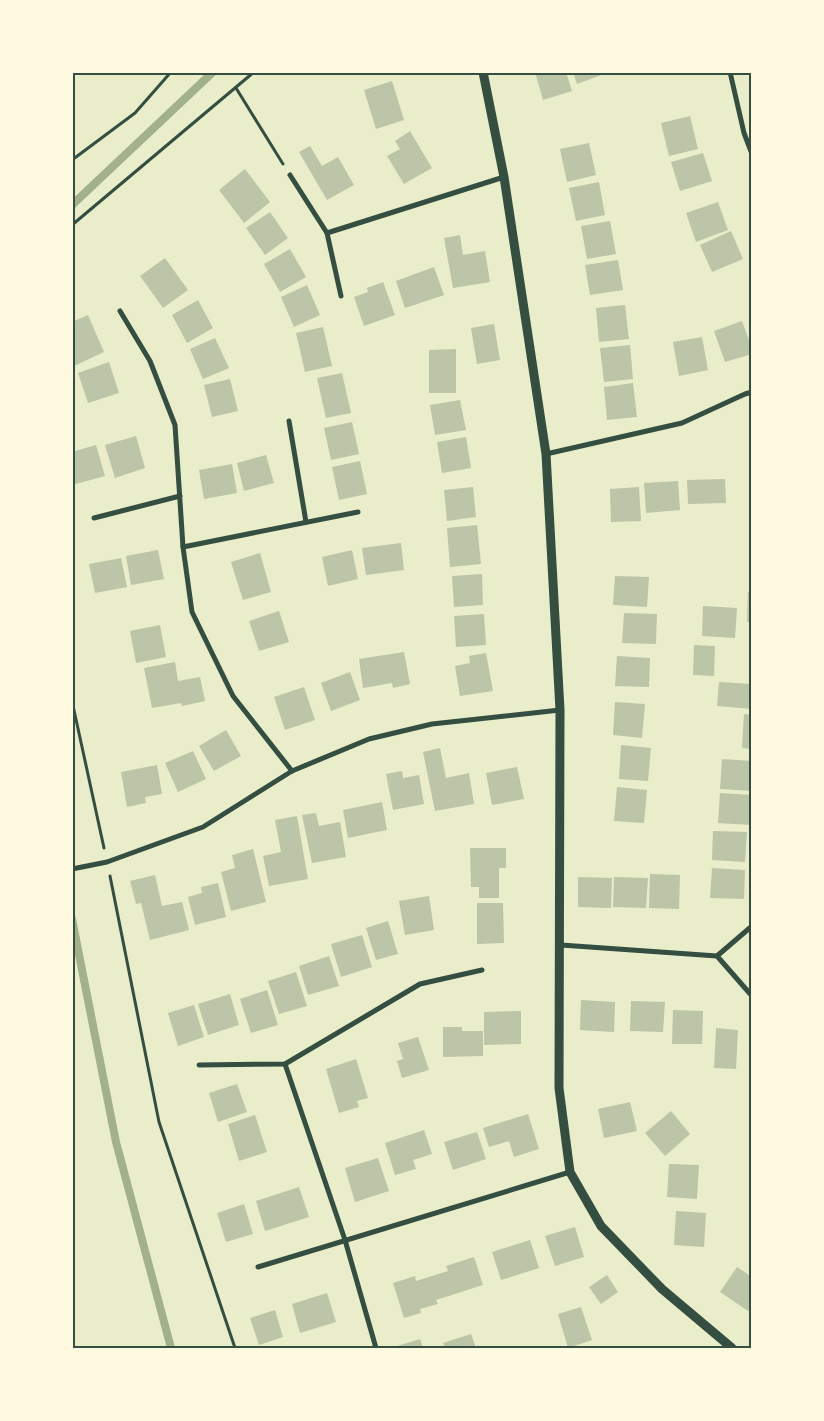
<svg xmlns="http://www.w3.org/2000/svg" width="824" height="1421" font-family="Mulish,sans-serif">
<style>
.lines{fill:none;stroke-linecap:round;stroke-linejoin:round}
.stream{stroke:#a3b18a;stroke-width:8}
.building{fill:#bcc5a7}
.path{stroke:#344e41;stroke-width:3}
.minor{stroke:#344e41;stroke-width:5}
.tertiary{stroke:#344e41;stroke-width:9}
.neatline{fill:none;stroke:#344e41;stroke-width:2}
</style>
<rect width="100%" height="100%" fill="#e9edc9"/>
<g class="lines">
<g class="stream">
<polyline points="72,205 213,72"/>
<polyline points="72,919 116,1142 171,1348"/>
</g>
</g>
<g class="building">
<polygon points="535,72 566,72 572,91 543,100"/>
<polygon points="573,72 607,72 607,73 577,84"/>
<polygon points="392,81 404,120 376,129 364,90"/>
<polygon points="690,116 698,149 669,156 661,123"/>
<polygon points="410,131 432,168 404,184 387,156 400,149 395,141"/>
<polygon points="589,143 596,175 567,182 560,149"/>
<polygon points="310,146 322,166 338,157 354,185 327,200 299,152"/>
<polygon points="703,153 712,181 680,191 671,162"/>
<polygon points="245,169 270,202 244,223 219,190"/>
<polygon points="599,182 605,215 576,221 569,188"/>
<polygon points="718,202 728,230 696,242 686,213"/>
<polygon points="270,212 288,238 265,255 246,228"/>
<polygon points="610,221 616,254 587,259 581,226"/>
<polygon points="731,231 743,259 712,272 700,245"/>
<polygon points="460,235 463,255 485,251 490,282 453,288 444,238"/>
<polygon points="290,249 306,277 280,292 264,264"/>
<polygon points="165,258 188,290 163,308 140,276"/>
<polygon points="618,260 623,290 590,295 585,265"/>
<polygon points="434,267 444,295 405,308 396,281"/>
<polygon points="383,282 395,315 364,326 354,297 368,292 367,288"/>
<polygon points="307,285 320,315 294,327 281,297"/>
<polygon points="198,300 213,328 187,343 172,315"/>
<polygon points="625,305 629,339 599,342 596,308"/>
<polygon points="88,315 104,352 72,367 72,322"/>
<polygon points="742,321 752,348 752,354 725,362 714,331"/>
<polygon points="494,324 500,360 477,364 471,328"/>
<polygon points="323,327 332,366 305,372 296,333"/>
<polygon points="702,337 708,370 679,376 673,342"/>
<polygon points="215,338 229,368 203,379 190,349"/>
<polygon points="630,345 633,379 604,382 600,348"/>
<polygon points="456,349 456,393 429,393 429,350"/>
<polygon points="109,362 119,393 88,403 78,373"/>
<polygon points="342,373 351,413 326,418 317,378"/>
<polygon points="230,379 238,411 212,417 204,385"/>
<polygon points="633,383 637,417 607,420 604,387"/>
<polygon points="460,400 466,430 435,435 430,405"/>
<polygon points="352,422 359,454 331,460 324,428"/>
<polygon points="136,436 145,468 115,478 105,445"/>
<polygon points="466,437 471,468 442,473 437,442"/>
<polygon points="96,445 105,476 72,485 72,452"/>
<polygon points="266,455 274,483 244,491 237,463"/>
<polygon points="360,461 367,494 339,500 332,467"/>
<polygon points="232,464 237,493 204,499 199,470"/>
<polygon points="725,479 726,503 688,504 687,480"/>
<polygon points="678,481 680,510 646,513 644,483"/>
<polygon points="473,487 476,517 447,521 444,490"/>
<polygon points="639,487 641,521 611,522 610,489"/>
<polygon points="477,525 481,564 450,567 447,528"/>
<polygon points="401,543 404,570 366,575 362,548"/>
<polygon points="158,550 164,579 131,585 126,556"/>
<polygon points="352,550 358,579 328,586 322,557"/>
<polygon points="260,553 271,592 243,600 231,562"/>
<polygon points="121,558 127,587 95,593 89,564"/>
<polygon points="482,574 483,605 454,607 452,576"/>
<polygon points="615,576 649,577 647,607 613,605"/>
<polygon points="748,592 752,592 752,622 747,622"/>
<polygon points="703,606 737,608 735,638 702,636"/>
<polygon points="279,611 289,642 259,651 249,621"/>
<polygon points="624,613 657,614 656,644 622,643"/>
<polygon points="484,614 486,645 456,647 454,616"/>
<polygon points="160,625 166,657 136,663 130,631"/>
<polygon points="694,645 715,646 714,676 693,675"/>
<polygon points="404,652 410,684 393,688 392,683 363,688 359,659"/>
<polygon points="486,653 493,691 460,696 455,666 470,663 469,656"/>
<polygon points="617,656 650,658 649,687 615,686"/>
<polygon points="175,662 178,681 200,677 205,701 182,706 181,703 152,708 144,668"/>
<polygon points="350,672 360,700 331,711 321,683"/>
<polygon points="719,682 752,684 752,709 717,706"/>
<polygon points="304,687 315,720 285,730 274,697"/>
<polygon points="615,702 645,704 642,738 613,735"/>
<polygon points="744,714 752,715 752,749 742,748"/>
<polygon points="226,730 241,756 214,771 199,746"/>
<polygon points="621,745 651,748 648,781 619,779"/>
<polygon points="440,748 446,778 469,773 474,804 435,811 423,752"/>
<polygon points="193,751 206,779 178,792 165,763"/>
<polygon points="722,759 752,761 752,791 720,789"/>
<polygon points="157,765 162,794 145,797 146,803 127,807 121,772"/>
<polygon points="517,767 524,799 492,805 486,773"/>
<polygon points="402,771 403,778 419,775 424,804 393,810 386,774"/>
<polygon points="617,787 647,790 644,823 614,821"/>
<polygon points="720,793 752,795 752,825 718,823"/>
<polygon points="382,802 387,830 348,838 343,810"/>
<polygon points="316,813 319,826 340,822 346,857 312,863 302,815"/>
<polygon points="297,816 308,879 269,886 263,856 281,852 275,820"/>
<polygon points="713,831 747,832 745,862 712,860"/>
<polygon points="470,848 506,848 506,868 499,868 499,898 479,898 479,887 471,887"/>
<polygon points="253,849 266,902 231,911 221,872 235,868 232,855"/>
<polygon points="712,868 745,870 744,899 710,898"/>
<polygon points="650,874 680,875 679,909 649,908"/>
<polygon points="155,875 162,906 182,902 189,930 150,940 141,903 136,904 130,881"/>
<polygon points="578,877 612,878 611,908 578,907"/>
<polygon points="614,877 648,878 646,908 613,907"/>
<polygon points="218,883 226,917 195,925 188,897 202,893 201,887"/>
<polygon points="429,896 434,930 405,935 399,901"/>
<polygon points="477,903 503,903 504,943 477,944"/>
<polygon points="388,921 398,954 376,960 366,928"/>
<polygon points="362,935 372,967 341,977 331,944"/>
<polygon points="329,956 339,986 308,995 299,966"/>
<polygon points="296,972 307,1006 279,1014 268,981"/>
<polygon points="267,990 278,1025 251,1033 240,999"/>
<polygon points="230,994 239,1025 208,1035 198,1004"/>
<polygon points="581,1000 615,1002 614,1032 580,1030"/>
<polygon points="631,1001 665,1002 663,1032 630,1031"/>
<polygon points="194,1005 204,1037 178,1046 168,1013"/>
<polygon points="673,1010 703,1011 702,1044 672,1044"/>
<polygon points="521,1011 521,1044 484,1045 484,1012"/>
<polygon points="443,1027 462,1027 462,1031 483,1031 483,1056 443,1057"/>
<polygon points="716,1028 738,1030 736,1069 714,1068"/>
<polygon points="418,1037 429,1070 402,1078 397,1061 403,1059 398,1043"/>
<polygon points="356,1059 368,1098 357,1101 359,1107 339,1113 326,1069"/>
<polygon points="237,1084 247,1112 218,1122 209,1093"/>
<polygon points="630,1102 637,1131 604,1138 598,1109"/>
<polygon points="671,1111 690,1134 665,1156 645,1133"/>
<polygon points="528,1114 539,1149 514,1157 509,1141 489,1147 483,1128"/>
<polygon points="255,1115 267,1152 239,1161 228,1124"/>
<polygon points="424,1130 432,1154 413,1160 416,1169 395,1175 385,1143"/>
<polygon points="477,1132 486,1159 453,1170 444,1142"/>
<polygon points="378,1158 389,1191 355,1202 345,1168"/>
<polygon points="669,1164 699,1165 697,1199 667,1197"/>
<polygon points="299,1187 309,1217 265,1231 256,1201"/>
<polygon points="244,1204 253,1234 226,1242 217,1213"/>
<polygon points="676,1211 706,1213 704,1247 674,1245"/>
<polygon points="575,1227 584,1257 555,1266 545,1236"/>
<polygon points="530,1240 539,1268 501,1280 492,1252"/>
<polygon points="474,1257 483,1285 436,1300 438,1304 420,1309 421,1313 404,1318 393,1283 415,1276 416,1281 448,1271 446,1266"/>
<polygon points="737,1267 752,1277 752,1306 748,1311 720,1292"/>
<polygon points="607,1275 618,1292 601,1304 589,1287"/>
<polygon points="327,1293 336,1322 300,1333 292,1304"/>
<polygon points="581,1307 592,1340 568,1348 558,1314"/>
<polygon points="275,1310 283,1337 259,1345 250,1318"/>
<polygon points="471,1334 476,1348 445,1348 443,1343"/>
<polygon points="420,1339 423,1348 391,1348"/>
</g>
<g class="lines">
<g class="path">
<polyline points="236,88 283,164"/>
<polyline points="72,160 135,113 171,72"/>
<polyline points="72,225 254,72"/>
<polyline points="72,701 104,848"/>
<polyline points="110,876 159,1122 235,1348"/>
</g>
<g class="minor">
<polyline points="730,72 744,133 752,154"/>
<polyline points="290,175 327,233 504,177"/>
<polyline points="327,233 341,296"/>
<polyline points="120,311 150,361 175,425 183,547 192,612 233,696 292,771"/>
<polyline points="289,421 306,522"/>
<polyline points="546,454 682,423 745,394 752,392"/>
<polyline points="94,518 180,496"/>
<polyline points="183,547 358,512"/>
<polyline points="72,869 107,862 203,827 292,771 369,739 432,724 560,710"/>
<polyline points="561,945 717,956 752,926"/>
<polyline points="717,956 752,996"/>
<polyline points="285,1064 345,1240 376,1348"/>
<polyline points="199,1065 285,1064 420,984 482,970"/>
<polyline points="258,1267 570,1172"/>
</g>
<polyline class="tertiary" points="483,72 504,177 546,454 560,710 559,1088 570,1172 601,1226 662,1289 732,1348"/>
</g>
<rect width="824" height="1421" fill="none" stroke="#fefae0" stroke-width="148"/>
<rect x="74" y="74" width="676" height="1273" class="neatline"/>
</svg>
